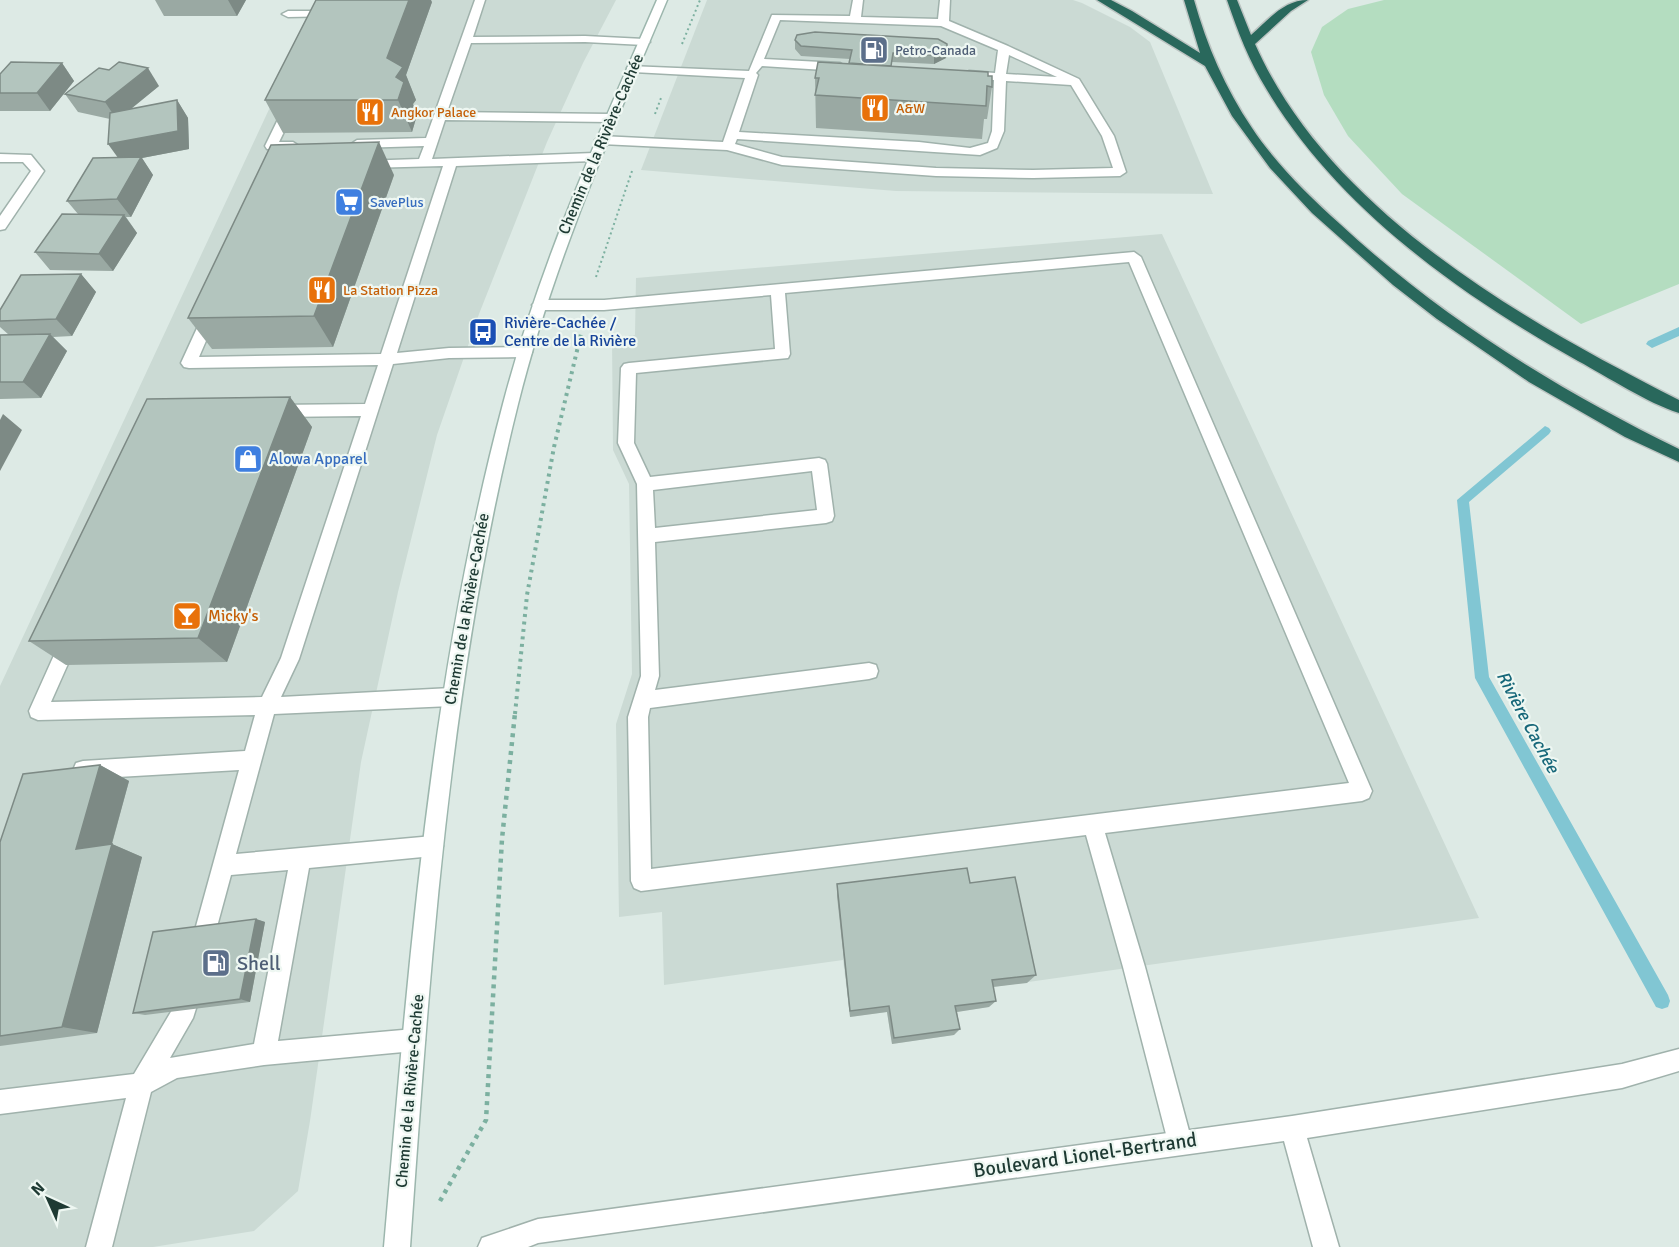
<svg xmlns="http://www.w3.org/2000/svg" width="1679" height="1247" font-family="Signika,sans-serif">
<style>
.built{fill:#cbdad4}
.green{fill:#b4ddc0}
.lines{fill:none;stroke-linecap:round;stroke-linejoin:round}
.stream{fill:#81c6d3;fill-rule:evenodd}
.lane-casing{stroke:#a0b2ac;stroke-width:3}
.street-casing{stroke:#a0b2ac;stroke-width:3}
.secondary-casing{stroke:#9cb6ad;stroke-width:3}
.highway-casing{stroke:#bcc4c2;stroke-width:3}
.path-far2{stroke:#7cb0a0;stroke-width:2;stroke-dasharray:2 3;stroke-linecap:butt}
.path-far1{stroke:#7cb0a0;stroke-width:4;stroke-dasharray:3 4.5;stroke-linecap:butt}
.path{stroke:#7cb0a0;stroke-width:4.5;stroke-dasharray:4 5;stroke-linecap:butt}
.lane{fill:#fff;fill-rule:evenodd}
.street{fill:#fff;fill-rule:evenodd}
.secondary{fill:#fff;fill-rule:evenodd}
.highway{fill:#29685c;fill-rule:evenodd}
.wall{fill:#9aa9a3}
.shaded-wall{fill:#7d8a85}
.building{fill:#b3c5be;stroke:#7d8a85;stroke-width:1.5}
.labels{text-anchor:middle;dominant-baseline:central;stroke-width:4.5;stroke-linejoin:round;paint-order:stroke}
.far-service-label{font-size:14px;fill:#4e5e75;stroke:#eef7f2;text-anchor:start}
.far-food-label{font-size:14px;fill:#c56008;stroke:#eef7f2;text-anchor:start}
.far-shop-label{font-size:14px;fill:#366cbe;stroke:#eef7f2;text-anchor:start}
.street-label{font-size:16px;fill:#1e3a33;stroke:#eef7f2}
.transit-label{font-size:16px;fill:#164399;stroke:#eef7f2;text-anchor:start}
.shop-label{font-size:16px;fill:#366cbe;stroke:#eef7f2;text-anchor:start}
.food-label{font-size:16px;fill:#c56008;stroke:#eef7f2;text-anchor:start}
.water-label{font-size:18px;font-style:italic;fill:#166779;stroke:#eef7f2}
.near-service-label{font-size:20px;fill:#4e5e75;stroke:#eef7f2;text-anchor:start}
.near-street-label{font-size:20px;fill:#1e3a33;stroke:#eef7f2}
</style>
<rect width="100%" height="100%" fill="#ddeae5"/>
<g class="built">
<polygon points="320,0 616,0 583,63 547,142 479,314 437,435 398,592 361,762 310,1121 298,1191 254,1231 153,1247 0,1247 0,686"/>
<polygon points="707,0 1073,0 1082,3 1130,27 1150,42 1213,194 896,191 641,170"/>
<polygon points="1162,234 1479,918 986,988 989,1007 950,1013 954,1035 892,1044 887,1012 850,1017 843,960 664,985 662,912 619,917 616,724 632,674 629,484 613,450 612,338 635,335 636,278"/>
</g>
<polygon class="green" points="1384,0 1679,0 1679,284 1581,324 1402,194 1348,136 1324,95 1311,52 1322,27 1348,9"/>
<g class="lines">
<g class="stream">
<polygon points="1679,327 1679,336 1652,348 1646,344 1648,341"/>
<polygon points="1545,426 1549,428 1551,431 1549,434 1469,502 1489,677 1668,995 1670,1001 1668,1007 1662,1009 1656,1007 1475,678 1457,500"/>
</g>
<g class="lane-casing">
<g id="lane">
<polygon points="337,0 347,0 339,16 288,17 282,14 288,11 331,11"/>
<polygon points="475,0 485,0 473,37 585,36 644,39 650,42 644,45 585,42 471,43 447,112 610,114 616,118 610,122 445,120 432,159 594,153 600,157 594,161 456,166 397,353 449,348 525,347 530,348 532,352 530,356 525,357 449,358 393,364 299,659 281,697 451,688 458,691 460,697 458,703 451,706 274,714 236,854 433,836 440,839 443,846 440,853 433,856 309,868 278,1041 414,1029 422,1032 425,1040 422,1048 414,1051 264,1065 177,1078 151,1092 112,1247 86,1247 126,1098 0,1114 0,1090 134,1074 175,1005 184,978 192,975 200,978 203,986 193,1018 170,1058 254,1044 288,870 231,875 209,956 201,959 193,956 190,948 239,770 83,779 76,777 73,770 76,763 83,761 245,751 255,715 38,720 31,717 29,711 64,633 70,631 76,633 79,639 51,702 262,697 281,658 361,416 276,417 270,415 268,411 270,407 276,405 365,404 378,365 189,368 184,367 181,363 204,313 211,308 218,313 199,357 381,354 443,166 366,168 361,167 360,164 361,161 419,159 424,146 357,148 351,144 357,140 426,138"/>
<path d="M853,0H863L861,17L938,19L940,0H950L949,21L1008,46L1079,79L1114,136L1126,172L1120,176L1033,178L936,176L782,165L727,150L601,144L595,140L601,136L723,142L745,78L633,72L627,68L629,66L749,71L772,15L850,16ZM780,20L941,26L998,50L995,73L969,71L963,75L969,79L994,80L992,131L988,143L970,148L919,142L739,132L758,75L756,73L762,66L840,71L846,67L840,63L764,59ZM1009,55L1057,77L1006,74ZM1006,81L1071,85L1102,136L1113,168L1033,170L936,168L782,157L735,144L737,139L980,155L997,148L1004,131Z"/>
<polygon points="291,101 297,105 279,142 293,142 299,146 293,150 267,149 265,146 285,105"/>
<path d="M1134,252L1141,257L1372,791L1369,798L1362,801L1105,833L1145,967L1192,1142L1188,1150L1180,1154L1172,1150L1168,1142L1123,967L1086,835L641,891L634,888L631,881L628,717L641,676L637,484L618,443L621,368L624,364L629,363L775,349L771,295L604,310H539L532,305L539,300H604ZM1129,262L1349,783L651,869L648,717L650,708L869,679L876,677L878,671L876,665L869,663L655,690L659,676L655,542L826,523L832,521L834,516L827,464L825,460L819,458L650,477L634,443L636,373L788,358L790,354L785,293ZM812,471L817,510L655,528L653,490Z"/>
</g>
</g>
<g class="street-casing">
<g id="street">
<polygon points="0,154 31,155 44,171 5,229 0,230 0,216 31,171 23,162 0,162"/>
<polygon points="1679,1049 1679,1071 1622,1088 1307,1138 1339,1247 1313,1247 1284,1141 538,1243 528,1247 478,1247 482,1238 538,1219 1292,1116 1622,1064"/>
</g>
</g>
<g class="secondary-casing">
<path id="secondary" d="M657,0H667C611,133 553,264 518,404C449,680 430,965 410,1247H384C409,964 430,679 503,404C540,263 599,133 657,0Z"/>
</g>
<g class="highway-casing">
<g id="highway">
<path d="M1097,0H1111L1132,11L1200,53L1184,0H1194C1207,46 1225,88 1252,128C1276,164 1308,195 1340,224C1440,317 1557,389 1679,449V462L1625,437L1529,382L1437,319L1393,285L1312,213L1270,168L1232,116L1205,66Z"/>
<path d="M1227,0H1237L1251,35C1269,19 1284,0 1308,0L1291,11L1255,44C1329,211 1523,321 1679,400V413C1647,403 1608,377 1578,361C1460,295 1338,208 1267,90C1249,61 1238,32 1227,0Z"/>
</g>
</g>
<g class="path-far2">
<polyline points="682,44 700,0"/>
<polyline points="655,114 661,98"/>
<polyline points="596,277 632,171"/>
</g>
<polyline class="path-far1" points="515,714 527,595 554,447 581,334"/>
<polyline class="path" points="440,1201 486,1120 502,839 515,713"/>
<use href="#lane" class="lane"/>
<use href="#street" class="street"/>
<use href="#secondary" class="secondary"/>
<use href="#highway" class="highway"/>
</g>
<g class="wall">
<polygon points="155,0 246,0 237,16 164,16"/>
<polygon points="432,2 406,75 416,100 413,104 417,115 412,132 283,133 265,100"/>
<polygon points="938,39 946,58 934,64 892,62 892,66 988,76 992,87 987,119 984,119 982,139 816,128 815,78 849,63 850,59 801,56 795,49 795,40"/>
<polygon points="62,63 74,81 50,111 0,111 0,74"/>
<polygon points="159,86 131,109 177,100 188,118 189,149 142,158 153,175 131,217 126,217 137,233 113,271 50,270 35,252 78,214 67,201 118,157 110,119 78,112 65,94"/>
<polygon points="394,175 333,347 212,349 188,318"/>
<polygon points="81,274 96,292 72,336 53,337 67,351 41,398 0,399 0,335 9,335 0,327 0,310"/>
<polygon points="290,397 312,427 227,662 66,665 29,641"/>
<polygon points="100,765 129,781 112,844 142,857 97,1033 0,1046 0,842"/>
<polygon points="970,883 1036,975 1027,983 993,987 996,1001 989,1007 957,1012 960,1029 954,1035 892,1044 887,1012 850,1017 837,896 837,884"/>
<polygon points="256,919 265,922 250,1002 145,1015 133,1013"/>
</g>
<g class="shaded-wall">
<polygon points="228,0 246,0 237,16"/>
<polygon points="409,0 431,0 432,2 406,75 416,100 413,104 417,115 412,132 398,100 387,58"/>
<polygon points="947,49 946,58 934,64 934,55"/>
<polygon points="62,63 74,81 50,111 37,93"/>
<polygon points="148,68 159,86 117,120 105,102"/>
<polygon points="177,100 188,118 189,149 142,158 153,175 131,217 117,199 121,162 108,144"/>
<polygon points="379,142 394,175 333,347 314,316"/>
<polygon points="124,215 137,233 113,271 99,254"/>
<polygon points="81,274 96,292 72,336 56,319"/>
<polygon points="50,334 67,351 41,398 23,382"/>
<polygon points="290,397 312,427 227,662 198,638"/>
<polygon points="3,414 22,430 0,471 0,420"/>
<polygon points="100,765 129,781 107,861 76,849"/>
<polygon points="112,844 142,857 97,1033 62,1027"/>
<polygon points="256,919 265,922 250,1002 240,999"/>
</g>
<g class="building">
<polygon points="316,0 409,0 387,58 403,67 396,77 404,82 398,100 265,100"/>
<polygon points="815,32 938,39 947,44 947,49 934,55 893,53 891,66 849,63 852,50 801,46 795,40 797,35"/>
<polygon points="11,62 62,63 37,93 0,93 0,74"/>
<polygon points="119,62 148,68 105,102 65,94 99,68 109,70"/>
<polygon points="818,62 988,72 988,76 992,76 992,87 987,86 986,106 815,95 819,78 815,78"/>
<polygon points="177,100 178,131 108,144 110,113"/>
<polygon points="379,142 314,316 188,318 271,145"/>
<polygon points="141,157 117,199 67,201 93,158"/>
<polygon points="62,214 124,215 99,254 35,252"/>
<polygon points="81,274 56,319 0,321 0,310 21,275"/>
<polygon points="50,334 23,382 0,382 0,335"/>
<polygon points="290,397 198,638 29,641 147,399"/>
<polygon points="100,765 76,849 112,844 62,1027 0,1036 0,842 23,774"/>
<polygon points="967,868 970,883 1015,877 1036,975 992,980 996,1001 955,1006 960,1029 894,1038 889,1006 850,1011 837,884"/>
<polygon points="256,919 240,999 133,1013 153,932"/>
</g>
<defs>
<g id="fuel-square" transform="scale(1.5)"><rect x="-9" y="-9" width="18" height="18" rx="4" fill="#5c6f8a" stroke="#eef7f2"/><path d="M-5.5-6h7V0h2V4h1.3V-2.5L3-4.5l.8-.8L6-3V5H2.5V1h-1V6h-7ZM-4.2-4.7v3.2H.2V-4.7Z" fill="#fff"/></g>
<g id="restaurant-square" transform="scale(1.5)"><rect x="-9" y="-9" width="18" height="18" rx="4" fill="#e8710a" stroke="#eef7f2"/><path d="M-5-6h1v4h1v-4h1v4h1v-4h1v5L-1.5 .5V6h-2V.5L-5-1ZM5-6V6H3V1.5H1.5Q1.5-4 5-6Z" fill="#fff"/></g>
<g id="supermarket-square" transform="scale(1.5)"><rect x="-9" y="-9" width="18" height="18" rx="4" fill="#3f7fe0" stroke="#eef7f2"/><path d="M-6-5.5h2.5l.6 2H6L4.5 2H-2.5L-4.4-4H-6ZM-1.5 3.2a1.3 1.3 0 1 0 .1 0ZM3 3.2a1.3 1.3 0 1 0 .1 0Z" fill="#fff"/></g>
<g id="bus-square" transform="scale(1.5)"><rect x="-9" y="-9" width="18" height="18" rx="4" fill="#1a4fb4" stroke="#eef7f2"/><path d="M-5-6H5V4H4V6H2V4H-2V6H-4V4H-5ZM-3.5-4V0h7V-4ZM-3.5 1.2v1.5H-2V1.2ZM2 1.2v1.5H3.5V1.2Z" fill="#fff"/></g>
<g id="shop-square" transform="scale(1.5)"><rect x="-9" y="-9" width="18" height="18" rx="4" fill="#3f7fe0" stroke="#eef7f2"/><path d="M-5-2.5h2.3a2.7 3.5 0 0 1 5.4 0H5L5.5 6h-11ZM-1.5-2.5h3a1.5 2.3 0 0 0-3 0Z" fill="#fff"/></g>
<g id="bar-square" transform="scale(1.5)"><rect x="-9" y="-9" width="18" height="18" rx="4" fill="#e8710a" stroke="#eef7f2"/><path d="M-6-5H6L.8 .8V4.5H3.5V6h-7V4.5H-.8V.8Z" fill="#fff"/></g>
</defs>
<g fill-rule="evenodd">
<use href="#fuel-square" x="874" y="50"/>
<use href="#restaurant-square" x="875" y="108"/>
<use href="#restaurant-square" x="370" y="112"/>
<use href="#supermarket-square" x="349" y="202"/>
<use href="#restaurant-square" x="322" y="290"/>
<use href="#bus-square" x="483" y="332"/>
<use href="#shop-square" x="248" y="459"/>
<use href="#bar-square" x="187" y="616"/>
<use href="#fuel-square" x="216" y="963"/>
</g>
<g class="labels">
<g class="far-service-label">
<text x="895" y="50">Petro-Canada</text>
</g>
<g class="far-food-label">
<text x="896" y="108">A&amp;W</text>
<text x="391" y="112">Angkor Palace</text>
<text x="343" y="290">La Station Pizza</text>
</g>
<g class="far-shop-label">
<text x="370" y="202">SavePlus</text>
</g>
<g class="street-label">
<text transform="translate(601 144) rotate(-67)">Chemin de la Rivière-Cachée</text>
<text transform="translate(467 609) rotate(-80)">Chemin de la Rivière-Cachée</text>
<text transform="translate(410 1091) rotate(-85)">Chemin de la Rivière-Cachée</text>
</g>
<g class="transit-label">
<text x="504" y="323">Rivière-Cachée /<tspan x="504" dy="18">Centre de la Rivière</tspan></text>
</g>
<g class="shop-label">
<text x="269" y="459">Alowa Apparel</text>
</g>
<g class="food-label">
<text x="208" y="616">Micky's</text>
</g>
<g class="water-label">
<text transform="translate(1528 722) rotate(62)">Rivière Cachée</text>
</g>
<g class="near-service-label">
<text x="237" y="963">Shell</text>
</g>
<g class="near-street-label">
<text transform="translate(1085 1155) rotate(-8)">Boulevard Lionel-Bertrand</text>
</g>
</g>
<g transform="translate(48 1199) rotate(315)" stroke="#eef7f2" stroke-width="4.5" paint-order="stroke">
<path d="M0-4.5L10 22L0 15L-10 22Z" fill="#1e3a33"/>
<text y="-9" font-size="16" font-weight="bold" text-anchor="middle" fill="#1e3a33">N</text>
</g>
</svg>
